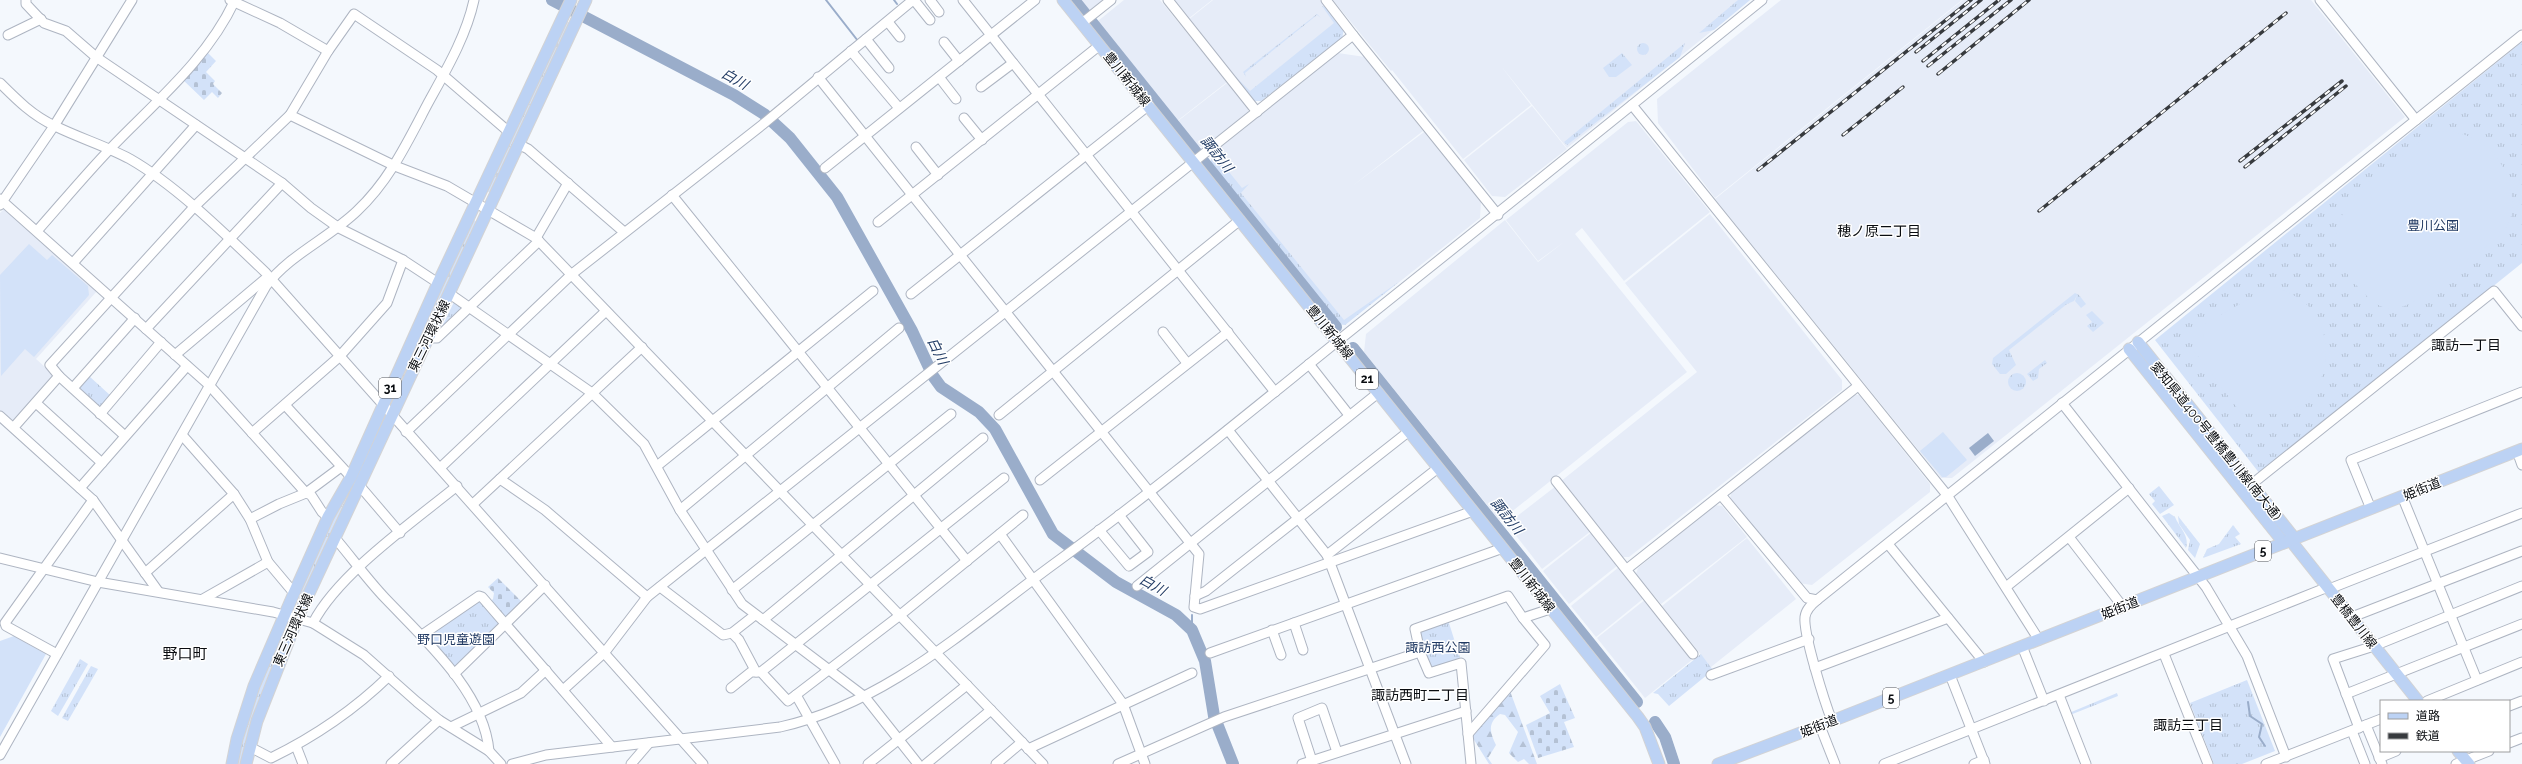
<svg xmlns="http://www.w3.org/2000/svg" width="2522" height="764" font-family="Raleway,'Noto Sans JP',sans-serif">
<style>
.built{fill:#e6ecf8}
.grass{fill:url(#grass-tufts)}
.forest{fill:url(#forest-firs)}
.cemetery{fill:url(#cemetery-stones)}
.garden{fill:#d3e2f9}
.water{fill:#9aadca}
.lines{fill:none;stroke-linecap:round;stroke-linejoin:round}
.stream{stroke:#9aadca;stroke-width:2}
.river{stroke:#9aadca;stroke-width:12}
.minor-casing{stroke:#aeb5c2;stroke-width:11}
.major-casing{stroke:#d3d3d4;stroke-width:13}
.minor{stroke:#fff;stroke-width:9}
.major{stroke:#bcd2f4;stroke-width:11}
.rail-casing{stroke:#373a3e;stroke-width:3.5}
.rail{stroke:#fff;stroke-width:2;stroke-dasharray:6;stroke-linecap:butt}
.labels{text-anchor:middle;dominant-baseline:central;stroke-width:3;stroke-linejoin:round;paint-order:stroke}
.shield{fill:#fff;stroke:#535558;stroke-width:1}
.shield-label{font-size:12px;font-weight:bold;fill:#090c10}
.street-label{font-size:13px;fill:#090c10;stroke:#fff}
.park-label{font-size:13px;fill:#213a63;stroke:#fff}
.water-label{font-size:14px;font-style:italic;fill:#233d66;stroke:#fff}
.neighbourhood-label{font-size:14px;fill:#090c10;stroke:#fff}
.quarter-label{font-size:15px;fill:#090c10;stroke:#fff}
</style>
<defs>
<pattern id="grass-tufts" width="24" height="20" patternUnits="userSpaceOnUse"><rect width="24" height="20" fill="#d3e2f9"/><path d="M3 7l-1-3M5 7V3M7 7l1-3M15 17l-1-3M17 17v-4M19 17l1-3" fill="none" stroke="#b4c1d4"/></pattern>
<pattern id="forest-firs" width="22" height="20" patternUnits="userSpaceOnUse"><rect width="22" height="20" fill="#d3e2f9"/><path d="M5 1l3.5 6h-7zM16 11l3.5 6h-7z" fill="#b4c1d4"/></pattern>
<pattern id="cemetery-stones" width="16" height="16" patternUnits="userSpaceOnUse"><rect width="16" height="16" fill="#d3e2f9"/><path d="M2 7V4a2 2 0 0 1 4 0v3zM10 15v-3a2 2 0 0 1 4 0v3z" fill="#b4c1d4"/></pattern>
</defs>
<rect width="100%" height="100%" fill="#f4f8fd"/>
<g class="built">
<polygon points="1078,0 1104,0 1088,13"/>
<polygon points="1124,0 1160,0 1227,82 1177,121 1098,21"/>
<polygon points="1173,0 1212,0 1188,19"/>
<polygon points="1213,0 1320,0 1344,29 1342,38 1261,101 1252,101 1188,20"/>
<polygon points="1333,0 1750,0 1567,148 1501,66 1531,105 1463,159 1392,70 1461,15 1391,71"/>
<polygon points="1781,0 1962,0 1715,198 1658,123 1657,99"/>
<polygon points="1963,0 2311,0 2405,117 1952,478 1941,478 1715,199"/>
<polygon points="1338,53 1365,57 1423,131 1351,187 1424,132 1481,201 1480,218 1345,325 1211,158 1212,154"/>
<polygon points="1227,83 1248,109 1248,113 1205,147 1198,146 1178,121"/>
<polygon points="1532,106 1567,149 1505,197 1492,196 1464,160"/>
<polygon points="1636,121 1710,212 1624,281 1582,228 1575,234 1687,372 1500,521 1364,352 1366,334 1505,220 1538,262 1564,242 1538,261 1506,220 1628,122"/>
<polygon points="4,209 97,291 36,359 56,377 14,424 0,412 0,213"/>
<polygon points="1710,214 1842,380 1842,390 1629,557 1620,557 1560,482 1697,372 1625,283"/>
<polygon points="1851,395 1859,395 1930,484 1930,492 1812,585 1798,583 1730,500 1731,492"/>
<polygon points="1556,486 1591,531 1542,569 1507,524"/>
<polygon points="1715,505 1722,506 1747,537 1661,604 1636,574 1638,568"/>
<polygon points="1592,532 1618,565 1569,604 1543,571"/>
<polygon points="1747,538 1796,599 1711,667 1662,606"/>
<polygon points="1619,567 1644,598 1596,637 1571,606"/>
<polygon points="1646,599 1693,659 1645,698 1597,638"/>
</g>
<g class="grass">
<polygon points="1738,0 1750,0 1714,30 1699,33"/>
<polygon points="1322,6 1327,8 1344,29 1342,38 1261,101 1252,101 1235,76 1250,91 1334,23"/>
<polygon points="1317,14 1321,18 1317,15 1245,73 1246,77 1243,72"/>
<polygon points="565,20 572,24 490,193 485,190"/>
<polygon points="2522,42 2522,263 2260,474 2155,340"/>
<circle cx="1643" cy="49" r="6"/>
<polygon points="1685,43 1680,57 1567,145 1564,142"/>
<polygon points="1622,53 1632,65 1616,77 1609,77 1603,68"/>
<polygon points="1218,150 1225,158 1221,162 1242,188 1249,184 1241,193 1344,320 1400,281 1345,325 1337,324 1210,167 1212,154"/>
<polygon points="474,220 478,223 396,394 392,390"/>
<polygon points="2075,293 2079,295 2086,304 2081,308 2075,301 2077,295 2074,301 2067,304 2009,350 2016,365 2006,374 2000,374 1992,364 1993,358"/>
<polygon points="455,300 467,308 438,335"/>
<polygon points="2092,311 2104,323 2093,332 2087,326 2092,322 2086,315"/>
<polygon points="2045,360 2047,363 2039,369 2038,378 2033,381 2027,374"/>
<circle cx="2017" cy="382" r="9"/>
<polygon points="89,376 111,396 100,408 79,390 81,388 79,386"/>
<polygon points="378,426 383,431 301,598 295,597"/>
<polygon points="2159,486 2174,505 2160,514 2152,504 2155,501 2149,494"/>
<path d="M2169,513L2175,517C2179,527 2190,536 2186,548L2162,516Z"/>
<polygon points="2178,516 2200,544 2195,558 2188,550 2190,540 2179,524"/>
<polygon points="2233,525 2240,534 2235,537 2241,544 2203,558 2207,549 2219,544"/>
<polygon points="478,598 501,624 455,668 427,637 427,634"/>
<polygon points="1448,620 1461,661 1431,670 1428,668 1418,630"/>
<polygon points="281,633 287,634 244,764 234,764 242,731"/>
<polygon points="1701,654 1713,670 1669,706 1658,694 1653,693"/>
<polygon points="80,659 88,664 58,716 51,711"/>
<polygon points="91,666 98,669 68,721 62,718"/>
<polygon points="2247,680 2275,751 2242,764 2214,764 2190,703"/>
<polygon points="2117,693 2118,696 2070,715 2069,713"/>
</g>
<path class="forest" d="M1510,691L1537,764H1529L1524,759L1518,762L1509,753L1518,732L1505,715L1500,714C1487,723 1490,733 1496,745L1488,758L1492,764H1489L1471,735Z"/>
<g class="cemetery">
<polygon points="207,52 216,61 206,72 215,81 213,84 222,93 218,98 212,92 204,100 182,79"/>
<polygon points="498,578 523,603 505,620 490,602 493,599 494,593 488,587"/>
<polygon points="1560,684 1575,718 1564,722 1574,747 1538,758 1526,725 1550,713 1540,696"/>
</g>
<g class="garden">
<path d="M2450,131C2464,134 2477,138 2488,148C2506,163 2519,199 2509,222C2502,239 2478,251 2464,262C2447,276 2410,314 2386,308C2377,306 2370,300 2364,293C2352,282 2343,269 2338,253C2325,202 2391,165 2425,138L2438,132Z"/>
<polygon points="29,244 47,260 52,255 88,286 89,295 34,357 25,349 1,376 0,275"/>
<path d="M2272,286C2286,291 2301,297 2311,309C2337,340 2329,398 2287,411C2272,416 2256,414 2241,413L2194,351C2191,341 2193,333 2201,326Z"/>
<polygon points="1943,432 1967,460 1946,477 1942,477 1920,451"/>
<polygon points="14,636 46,654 0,737 0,641"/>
</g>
<polygon class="water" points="1988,433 1994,441 1975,456 1969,448"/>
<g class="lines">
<g class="stream">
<polyline points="826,0 858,41"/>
<polyline points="894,0 897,4"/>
<polyline points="1192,630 1192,615"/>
<polyline points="2248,702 2250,716 2262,724 2259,737 2265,746"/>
</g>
<g class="river">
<polyline points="552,0 734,95 764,114 790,138 837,197 912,331 933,376 941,387 979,412 995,429 1053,534 1116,582 1176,615 1192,630 1205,661 1214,716 1233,764"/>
<polyline points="1074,0 1336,327"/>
<polyline points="1353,348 1637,702"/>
<polyline points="1655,722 1665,737 1674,764"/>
</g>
<g class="minor-casing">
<g id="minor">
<polyline points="26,0 26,4 44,23 66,31 96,57 282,183 311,208 339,228 403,260 438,283"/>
<polyline points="230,0 280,23 328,51"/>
<polyline points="914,0 930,20"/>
<polyline points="930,0 939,12"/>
<polyline points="963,0 1275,392"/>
<polyline points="1168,0 1257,112"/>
<polyline points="1326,0 1353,35"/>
<polyline points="2320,0 2416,120"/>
<polyline points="888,22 900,37"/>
<polyline points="1082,23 1111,0"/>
<polyline points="8,35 41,19"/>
<polyline points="866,39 889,68"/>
<polyline points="944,42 959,61"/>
<polyline points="851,51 899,108"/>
<polyline points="818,77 1199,554 1194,607 1200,609 1473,511"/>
<polyline points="939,77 956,99"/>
<path d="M0,83C17,100 33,116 55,126C79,138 106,146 130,159C177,186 225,234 265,272L703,764"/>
<polyline points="981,87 1013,63"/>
<polyline points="1632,105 1947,495 2039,640"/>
<polyline points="290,115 395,166 447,186 536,238 1043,764"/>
<polyline points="964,118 982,140"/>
<polyline points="518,144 528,149 624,232"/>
<polyline points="916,147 938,175"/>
<polyline points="825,168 1035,0"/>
<polyline points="672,195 967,561"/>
<polyline points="0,199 209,385 306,493 311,495 322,512 328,517"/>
<polyline points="0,205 54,126 132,0"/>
<polyline points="878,222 1100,45"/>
<path d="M37,231C61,204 85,175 110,149C155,102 207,60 235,0"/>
<polyline points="536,238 568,183"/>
<polyline points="73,263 196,125"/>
<polyline points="450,294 592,393 644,444 680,510 742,604 865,697 918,764"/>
<polyline points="911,294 1149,105"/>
<polyline points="146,329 282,183"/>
<polyline points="1163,332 1187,363"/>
<polyline points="430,338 437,338 539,241"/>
<polyline points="175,355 264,280 271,279"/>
<polyline points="1309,364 1349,415"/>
<polyline points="59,376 125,436"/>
<polyline points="73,388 135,318"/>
<polyline points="36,403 102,463"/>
<polyline points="2062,403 2206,587 2247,656 2286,757"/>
<polyline points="285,405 351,477"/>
<polyline points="100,414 161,342"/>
<polyline points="999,415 1240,220"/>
<polyline points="0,416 93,500 158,591"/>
<polyline points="14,427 59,376 50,365 194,207 290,115 328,51 354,14 437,70 509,132"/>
<polyline points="1228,430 1327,555 1406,764"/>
<polyline points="406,432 572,274 762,125 913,0"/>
<polyline points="252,433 339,357 387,303 403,260"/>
<polyline points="182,435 234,494 250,519 268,562 294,593"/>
<polyline points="2517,451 2522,465"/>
<polyline points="657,466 873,291"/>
<polyline points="440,468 606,311"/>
<polyline points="500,479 545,510 647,597"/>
<polyline points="1040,480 1228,332"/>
<polyline points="1556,481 1693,654"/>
<polyline points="2252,484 2494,291 2522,326"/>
<polyline points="359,485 400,533"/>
<polyline points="80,488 187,366"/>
<polyline points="1721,495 1807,598 1817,600 2522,35"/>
<polyline points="2402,496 2477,680"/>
<polyline points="473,504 642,347"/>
<polyline points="2371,509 2351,460 2522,392"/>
<polyline points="680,510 899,328"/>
<polyline points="250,519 279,504 306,493 341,467"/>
<polyline points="1099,530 1129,566 1148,552 1119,515"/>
<polyline points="1000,534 1123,704 1145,764"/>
<polyline points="2069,537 2123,607"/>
<path d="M335,538C352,558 367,579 385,598C424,639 484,692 489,751"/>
<polyline points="1888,544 1984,662"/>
<polyline points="1327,555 1438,468"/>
<polyline points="0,558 98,582 273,612 313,623 364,655 417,702 439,720 489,751 501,764"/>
<polyline points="1627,569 1858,386"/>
<polyline points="145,573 234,494"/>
<polyline points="1137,586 1378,393"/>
<polyline points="660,587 723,635 732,633 755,615"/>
<polyline points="2006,587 2129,488"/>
<polyline points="2329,589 2522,513"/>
<polyline points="732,590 951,414"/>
<polyline points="1195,596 1206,591 1408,432"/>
<polyline points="203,599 268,562"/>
<path d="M1817,600C1812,604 1806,609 1805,617C1803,634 1825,703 1832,721"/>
<polyline points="2352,617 2522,551"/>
<polyline points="763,620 983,438"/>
<path d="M313,623C338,574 414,521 457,486"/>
<polyline points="1294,623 1303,650"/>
<polyline points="1272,630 1281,655"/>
<polyline points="732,633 739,640 756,672 761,672 788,701 899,616 1023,515"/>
<polyline points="422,635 479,596 482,597 612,747"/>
<polyline points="2022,646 2044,701"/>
<polyline points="1420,652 1429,673 1461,663 1471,764"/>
<polyline points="1210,653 1503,548"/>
<polyline points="57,654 6,626 5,623 93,500"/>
<polyline points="2164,654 2208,764"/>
<polyline points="1815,668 1948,618"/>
<polyline points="761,672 1004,478"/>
<polyline points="454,674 545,585"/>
<polyline points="1711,675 1809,639"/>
<polyline points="1950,675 1985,764"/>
<polyline points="731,688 751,672 756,672"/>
<polyline points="563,690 605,652 647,597 1353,35 1498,215"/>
<polyline points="2346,694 2522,624"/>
<polyline points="796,695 835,764"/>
<polyline points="2059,695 2086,764"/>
<polyline points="2427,701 2522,662"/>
<polyline points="2509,706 2522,701"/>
<polyline points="2366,725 2382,764"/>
<polyline points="1820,726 1835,764"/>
<polyline points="451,727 521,693 546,670"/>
<polyline points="2359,728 2333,659 2374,646 2522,586"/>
<polyline points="2352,731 2365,764"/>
<polyline points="1468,734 1545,645 1523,618"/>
<polyline points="2509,743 2522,738"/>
<polyline points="296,746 303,764"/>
<path d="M250,747L271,758C316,736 353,711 389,676"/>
<polyline points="1028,749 1192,673"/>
<path d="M0,755L266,286C289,255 329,238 357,211C389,181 407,143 427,105C445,72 466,37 474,0"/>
<polyline points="2379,758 2396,751"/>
<polyline points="1312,761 1298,718 1322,708 1337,752"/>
<polyline points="391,764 439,720"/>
<path d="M512,764L546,755L780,727C888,703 971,624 1058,561C1154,491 1246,415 1339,340C1480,227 1622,114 1762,0"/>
<polyline points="631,764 649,743"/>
<polyline points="868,764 967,685"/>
<polyline points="926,764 991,710"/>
<polyline points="996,764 1022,742"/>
<polyline points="1118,764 1224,717 1420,652 1415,629 1508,596 1523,618 1550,609"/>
<polyline points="1302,764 1466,711"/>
<polyline points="1884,764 2328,587"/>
<polyline points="1974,764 1984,760"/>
<polyline points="2266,764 2381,719"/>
<polyline points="2456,764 2489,751"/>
</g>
</g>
<g class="major-casing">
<g id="major">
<polyline points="1063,0 1638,717 1645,727 1659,764"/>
<polyline points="2138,342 2295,539"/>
<polyline points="2129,349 2284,543"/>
<polyline points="2291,541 2418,701"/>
<polyline points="2458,751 2469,764"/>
<polyline points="232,764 237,739 254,686 294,593 328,517 351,477 438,283 571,0"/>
<polyline points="246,764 257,721 298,617 586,0"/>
<polyline points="1718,764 1832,721 2522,449"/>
</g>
</g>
<use href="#minor" class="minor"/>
<use href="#major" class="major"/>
<g class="rail-casing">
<g id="rail">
<polyline points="1916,52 1981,0"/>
<polyline points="1923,61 1999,0"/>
<polyline points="1928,66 2011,0"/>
<polyline points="1938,74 2029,0"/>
<polyline points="1843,135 1903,87"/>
<polyline points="2240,161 2342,81"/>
<polyline points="2245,167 2346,86"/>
<polyline points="1758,170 1971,0"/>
<polyline points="2039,211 2286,13"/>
</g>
</g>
<use href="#rail" class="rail"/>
</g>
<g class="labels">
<g class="shield">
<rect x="1356" y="369" width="22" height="20" rx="3"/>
<rect x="379" y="378" width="22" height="20" rx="3"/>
<rect x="2255" y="541" width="16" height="20" rx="3"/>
<rect x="1883" y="688" width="16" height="20" rx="3"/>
</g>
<g class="shield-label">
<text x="1367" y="379">21</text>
<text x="390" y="388">31</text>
<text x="2263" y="551">5</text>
<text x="1891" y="698">5</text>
</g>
<g class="street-label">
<text transform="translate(1127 79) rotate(51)">豊川新城線</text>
<text transform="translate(1330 332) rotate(51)">豊川新城線</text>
<text transform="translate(429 336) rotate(-64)">東三河環状線</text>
<text transform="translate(2216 441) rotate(51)">愛知県道400号豊橋豊川線(南大通)</text>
<text transform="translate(2422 489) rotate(-22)">姫街道</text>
<text transform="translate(1532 585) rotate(52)">豊川新城線</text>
<text transform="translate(2120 608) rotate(-21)">姫街道</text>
<text transform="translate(2354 621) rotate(52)">豊橋豊川線</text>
<text transform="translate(293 630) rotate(-66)">東三河環状線</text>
<text transform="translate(1819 726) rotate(-21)">姫街道</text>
</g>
<g class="park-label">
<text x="2433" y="225">豊川公園</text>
<text x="456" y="639">野口児童遊園</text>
<text x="1438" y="647">諏訪西公園</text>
</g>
<g class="water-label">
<text transform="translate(735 79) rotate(29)">白川</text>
<text transform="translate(1217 154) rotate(51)">諏訪川</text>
<text transform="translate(938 351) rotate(64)">白川</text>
<text transform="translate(1507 516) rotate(51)">諏訪川</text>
<text transform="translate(1153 585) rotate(29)">白川</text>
</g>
<g class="neighbourhood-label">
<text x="1879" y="231">穂ノ原二丁目</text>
<text x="2466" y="345">諏訪一丁目</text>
<text x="1420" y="695">諏訪西町二丁目</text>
<text x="2188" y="725">諏訪三丁目</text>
</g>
<g class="quarter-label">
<text x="185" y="654">野口町</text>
</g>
</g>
<rect x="2380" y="700" width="130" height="52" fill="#ffffff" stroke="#9d9e9f"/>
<rect x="2388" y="713" width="20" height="6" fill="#bcd2f4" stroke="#9d9e9f"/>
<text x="2416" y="720" font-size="12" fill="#090c10">道路</text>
<rect x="2388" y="733" width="20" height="6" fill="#373a3e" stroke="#9d9e9f"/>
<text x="2416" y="740" font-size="12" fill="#090c10">鉄道</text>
</svg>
